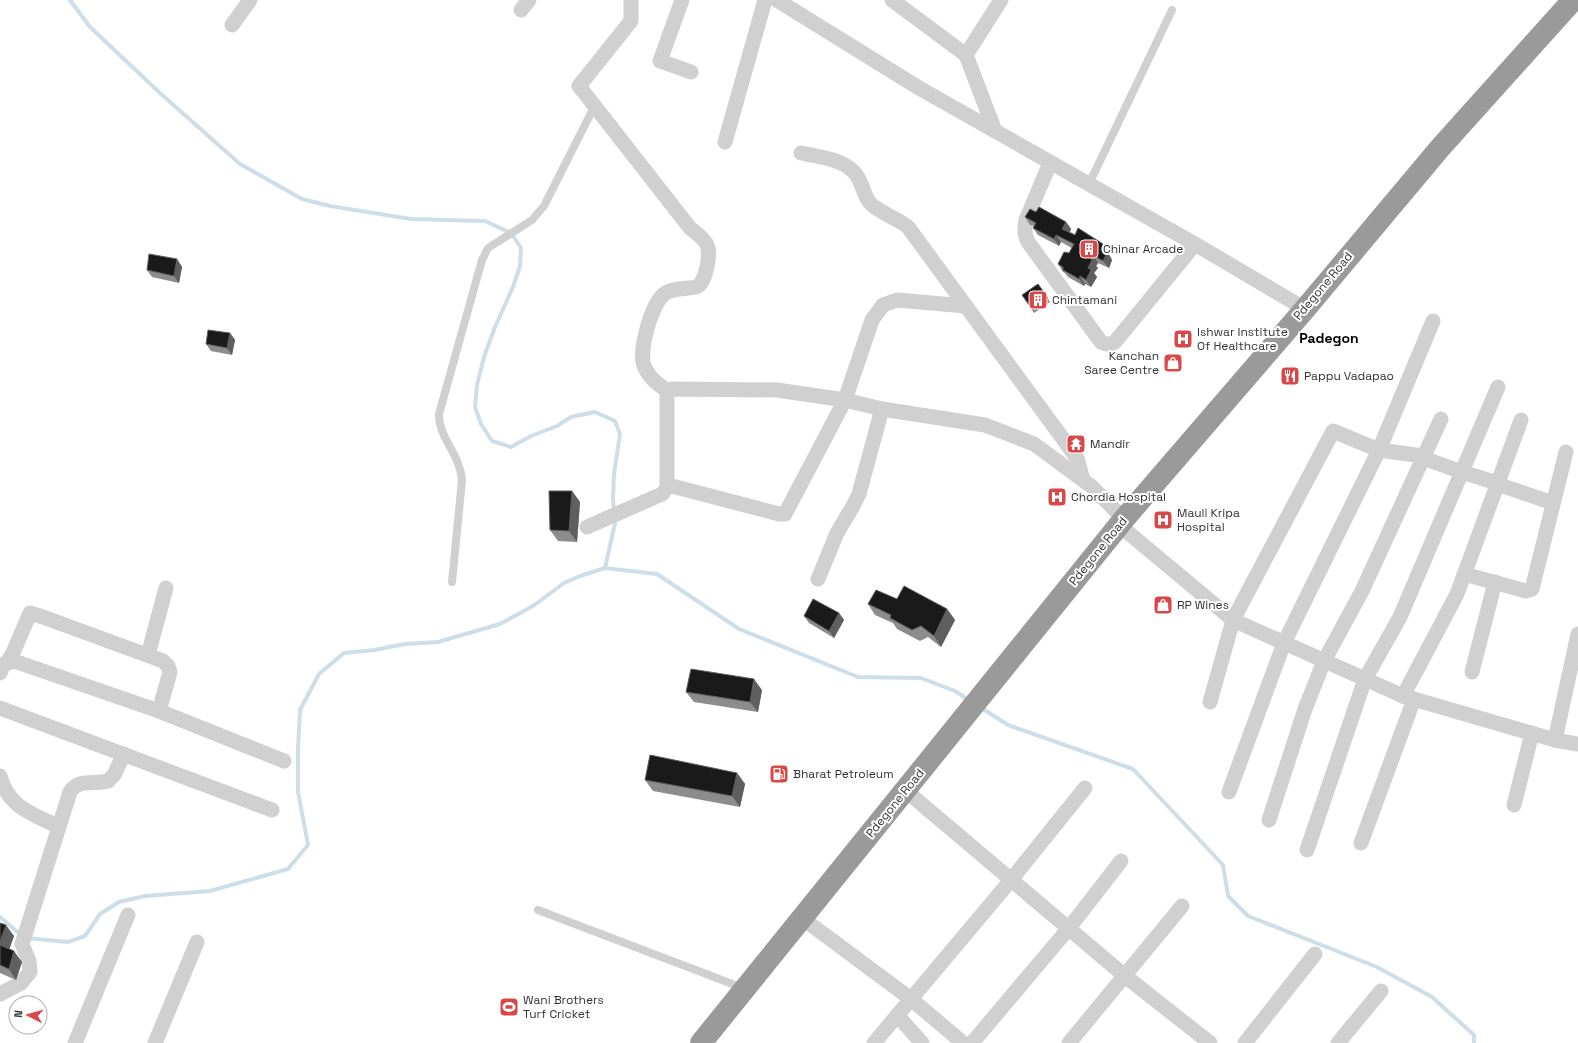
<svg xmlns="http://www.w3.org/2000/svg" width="1578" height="1043" font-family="'Space Grotesk',sans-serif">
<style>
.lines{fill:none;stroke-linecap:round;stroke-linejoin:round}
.stream{stroke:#cedee9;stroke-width:4}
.lane{stroke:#d0d0d0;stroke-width:8}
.street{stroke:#d0d0d0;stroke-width:15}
.highway{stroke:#9a9a9a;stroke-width:22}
.wall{fill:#8c8c8c}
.shaded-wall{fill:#5f5f5f}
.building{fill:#1a1a1a;stroke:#5f5f5f}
.labels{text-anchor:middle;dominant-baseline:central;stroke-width:4;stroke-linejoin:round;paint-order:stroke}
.poi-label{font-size:12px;fill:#333;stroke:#fff;text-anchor:start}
.street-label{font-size:12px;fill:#333;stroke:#fff}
.quarter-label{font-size:14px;font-weight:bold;fill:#000;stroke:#fff}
</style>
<rect width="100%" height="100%" fill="#fff"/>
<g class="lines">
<g class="stream">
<polyline points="70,0 90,27 161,94 240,164 302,199 330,206 411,219 485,221 511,233 521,248 520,266 513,287 495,327 484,357 477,385 475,407 481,424 492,441 511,447 531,436 557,426 571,417 595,412 615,421 620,434 614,474 613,499 615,523 605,568"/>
<polyline points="980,707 1008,725 1133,769 1223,865 1228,896 1248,916 1377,967 1432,997 1474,1035 1474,1043"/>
<polyline points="0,917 21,935"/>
<polyline points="26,938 68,942 85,936 100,914 119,902 145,896 210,891 288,869 308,845 298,792 298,749 300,710 319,674 344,653 374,650 405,644 438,642 500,624 533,606 564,583 580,576 605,568 657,574 739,629 858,677 921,678 955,691 969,700"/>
</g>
<g class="lane">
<polyline points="1089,184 1172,10"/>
<path d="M452,582L462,480C460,454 438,437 439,414L482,260L488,248L532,220L544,206L594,107"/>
<polyline points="538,910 743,988"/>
</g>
<g class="street">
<path d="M631,0V21L579,86L690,228C695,232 705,239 707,245C711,253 706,284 696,287C687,289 672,288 664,294C651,305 637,354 645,368C650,379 659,385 668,391"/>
<polyline points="682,0 660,61 691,72"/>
<polyline points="777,0 919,88 1195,244 1305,309"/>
<polyline points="892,0 966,55"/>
<polyline points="521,10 529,0"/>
<polyline points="232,25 250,0"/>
<polyline points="995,131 966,55 1001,0"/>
<polyline points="725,142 765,0"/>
<path d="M801,153C820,157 846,159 857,176C863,185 864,197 871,204C882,214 897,218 908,227L1077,458L1083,480"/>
<path d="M1050,163L1026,220C1024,228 1024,234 1028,242L1101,342C1106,345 1110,345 1115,342L1195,244"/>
<polyline points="668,485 779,514 785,514 845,400 872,320 883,305 897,300 966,306"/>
<polyline points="1119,525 1233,620 1403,696 1555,740 1578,744"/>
<polyline points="587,527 662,494 667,488 667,395 668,391 672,389 777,390 845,400 882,409 985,425 1034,444 1091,486 1124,519"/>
<polyline points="1464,574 1526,591 1532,589 1566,452"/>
<polyline points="818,579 837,533 853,506 859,494 882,409"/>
<polyline points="148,655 166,588"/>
<polyline points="7,662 12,655 30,613 43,617 163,661 168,666 170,672 159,711"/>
<polyline points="1472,672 1495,582"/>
<polyline points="0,673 4,664 14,661 159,711 284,761"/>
<polyline points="1403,696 1457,594 1521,420"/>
<polyline points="1210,702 1233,620 1333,431 1379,450 1423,456 1423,458 1462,472 1497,483 1497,484 1553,503"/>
<polyline points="0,708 272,810"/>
<polyline points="1555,740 1578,634"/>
<path d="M0,776C9,808 31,813 59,827"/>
<polyline points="905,790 1125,976 1210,1043"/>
<polyline points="1229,792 1284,643 1379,450 1433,321"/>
<polyline points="1514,805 1532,733"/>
<polyline points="1269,820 1305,709 1324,661 1362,591 1441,419"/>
<polyline points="1361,843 1414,699"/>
<polyline points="1307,850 1365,679 1400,617 1498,387"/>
<polyline points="802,918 911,999 963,1043"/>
<path d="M0,994L21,983L30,972L29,961L22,944L70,792C78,778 95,785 108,781L114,775L124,754"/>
<polyline points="897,1015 922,1043"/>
<polyline points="75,1043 128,915"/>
<polyline points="155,1043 197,942"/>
<polyline points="874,1043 1011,880 1085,788"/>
<polyline points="972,1043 1069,928 1121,861"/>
<polyline points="1069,1043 1182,906"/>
<polyline points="1245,1043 1315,954"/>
<polyline points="1338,1043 1381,991"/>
</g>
<polyline class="highway" points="701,1043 1124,519 1305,309 1440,148 1573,0"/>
</g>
<g class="wall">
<polygon points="1036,212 1066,222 1071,229 1070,232 1108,251 1108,253 1112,260 1109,268 1098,263 1096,266 1098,268 1094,273 1097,277 1091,287 1085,284 1084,286 1068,277 1065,273 1063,272 1058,264 1069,253 1072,248 1061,242 1059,246 1038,235 1033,228 1034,226 1030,225 1025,217"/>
<polygon points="177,259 182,267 179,283 152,277 147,270"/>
<polygon points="1038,284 1050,302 1034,313 1022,295"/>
<polygon points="230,333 235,340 232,355 211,351 206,344"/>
<polygon points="572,491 580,502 577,542 558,541 550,530"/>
<polygon points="897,599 947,609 955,620 941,647 928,637 920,641 897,629 893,623 875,615 868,604"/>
<polygon points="839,613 844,620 834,638 809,623 804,616"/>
<polygon points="762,690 758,712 694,702 686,692"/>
<polygon points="737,773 745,784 740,807 653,791 645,780"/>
<polygon points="0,923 14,936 9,949 22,962 16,980 0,973"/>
</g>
<g class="shaded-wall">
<polygon points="1066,222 1071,229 1068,236 1062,229"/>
<polygon points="1056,235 1061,242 1059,246 1054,239"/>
<polygon points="1103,244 1108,251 1108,253 1112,260 1109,268 1103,261 1101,250"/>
<polygon points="1093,255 1098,263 1096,266 1098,268 1094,273 1097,277 1091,287 1086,280 1088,268"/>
<polygon points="177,259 182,267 179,283 174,276"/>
<polygon points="1080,276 1085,284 1084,286 1079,279"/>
<polygon points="230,333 235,340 232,355 227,348"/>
<polygon points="572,491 580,502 577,542 569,531"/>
<polygon points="947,609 955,620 941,647 934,636"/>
<polygon points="839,613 844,620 834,638 829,631"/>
<polygon points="754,679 762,690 758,712 750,702"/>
<polygon points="737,773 745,784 740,807 732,796"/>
<polygon points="6,925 14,936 7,956 0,946 0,942"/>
<polygon points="14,951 22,962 16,980 9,969"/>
</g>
<g class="building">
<polygon points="1039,207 1066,222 1062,229 1075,235 1078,228 1103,244 1101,250 1107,253 1103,261 1093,255 1091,259 1092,260 1088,268 1091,270 1086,280 1080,276 1079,279 1063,270 1063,267 1058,264 1064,252 1069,253 1074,244 1056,235 1054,239 1033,228 1036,223 1025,217 1030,209 1036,212"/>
<polygon points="149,254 177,259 174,276 147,270"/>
<polygon points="1038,284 1048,298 1032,309 1022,295"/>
<polygon points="208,330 230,333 227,348 206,344"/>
<polygon points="549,491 572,491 569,531 550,530"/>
<polygon points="904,586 947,609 934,636 921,626 912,630 890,618 891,615 868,604 876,590 897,599"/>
<polygon points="813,599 839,613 829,631 804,616"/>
<polygon points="691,669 754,679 750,702 686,692"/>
<polygon points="650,755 737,773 732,796 645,780"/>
<polygon points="0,923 6,925 0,942"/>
<polygon points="0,945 14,951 9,969 0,965"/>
</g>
<defs>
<g id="building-square" transform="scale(1)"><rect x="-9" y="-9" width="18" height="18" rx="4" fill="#d84749" stroke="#fff"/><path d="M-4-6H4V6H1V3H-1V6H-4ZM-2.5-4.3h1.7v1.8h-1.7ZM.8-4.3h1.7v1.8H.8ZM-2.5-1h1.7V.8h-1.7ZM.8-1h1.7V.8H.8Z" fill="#fff"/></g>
<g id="hospital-square" transform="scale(1)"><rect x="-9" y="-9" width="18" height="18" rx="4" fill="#d84749" stroke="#fff"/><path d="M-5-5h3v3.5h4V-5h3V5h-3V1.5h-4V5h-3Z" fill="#fff"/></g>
<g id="shop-square" transform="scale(1)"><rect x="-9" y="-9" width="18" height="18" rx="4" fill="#d84749" stroke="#fff"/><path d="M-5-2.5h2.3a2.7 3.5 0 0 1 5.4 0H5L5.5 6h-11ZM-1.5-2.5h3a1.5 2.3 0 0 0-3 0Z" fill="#fff"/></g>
<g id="restaurant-square" transform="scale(1)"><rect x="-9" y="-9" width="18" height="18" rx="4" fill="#d84749" stroke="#fff"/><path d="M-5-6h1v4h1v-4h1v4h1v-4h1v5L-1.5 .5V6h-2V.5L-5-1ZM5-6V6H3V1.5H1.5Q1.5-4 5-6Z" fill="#fff"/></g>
<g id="temple-square" transform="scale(1)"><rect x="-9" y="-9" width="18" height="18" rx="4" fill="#d84749" stroke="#fff"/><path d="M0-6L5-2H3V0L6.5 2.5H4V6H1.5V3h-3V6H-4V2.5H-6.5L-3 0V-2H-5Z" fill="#fff"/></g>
<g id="fuel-square" transform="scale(1)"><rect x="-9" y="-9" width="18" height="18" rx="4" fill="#d84749" stroke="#fff"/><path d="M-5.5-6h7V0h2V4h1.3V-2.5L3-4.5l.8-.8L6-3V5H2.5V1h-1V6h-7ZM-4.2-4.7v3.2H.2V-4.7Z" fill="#fff"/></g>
<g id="stadium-square" transform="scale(1)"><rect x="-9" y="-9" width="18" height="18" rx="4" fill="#d84749" stroke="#fff"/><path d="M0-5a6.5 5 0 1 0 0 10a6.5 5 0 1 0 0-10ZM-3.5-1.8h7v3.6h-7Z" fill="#fff"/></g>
</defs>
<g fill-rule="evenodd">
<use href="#building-square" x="1089" y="249"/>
<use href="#building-square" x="1038" y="300"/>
<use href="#hospital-square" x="1183" y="339"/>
<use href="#shop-square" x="1173" y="363"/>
<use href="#restaurant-square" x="1290" y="376"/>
<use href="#temple-square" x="1076" y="444"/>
<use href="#hospital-square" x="1057" y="497"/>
<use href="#hospital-square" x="1163" y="520"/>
<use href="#shop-square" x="1163" y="605"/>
<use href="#fuel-square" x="779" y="774"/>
<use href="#stadium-square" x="509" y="1007"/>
</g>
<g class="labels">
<g class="poi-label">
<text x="1103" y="249">Chinar Arcade</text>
<text x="1052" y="300">Chintamani</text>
<text x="1197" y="332">Ishwar Institute<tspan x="1197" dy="14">Of Healthcare</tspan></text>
<text x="1159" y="356" text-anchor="end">Kanchan<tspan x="1159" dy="14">Saree Centre</tspan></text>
<text x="1304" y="376">Pappu Vadapao</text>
<text x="1090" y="444">Mandir</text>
<text x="1071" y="497">Chordia Hospital</text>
<text x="1177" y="513">Mauli Kripa<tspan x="1177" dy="14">Hospital</tspan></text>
<text x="1177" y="605">RP Wines</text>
<text x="793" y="774">Bharat Petroleum</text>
<text x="523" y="1000">Wani Brothers<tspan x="523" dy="14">Turf Cricket</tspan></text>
</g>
<g class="street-label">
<text transform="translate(1323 286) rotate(-50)">Pdegone Road</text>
<text transform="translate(1098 551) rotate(-51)">Pdegone Road</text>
<text transform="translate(895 803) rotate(-51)">Pdegone Road</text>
</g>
<g class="quarter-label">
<text x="1329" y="338">Padegon</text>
</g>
</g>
<g transform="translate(28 1015) rotate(276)"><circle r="19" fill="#ffffff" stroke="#adadad"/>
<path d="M0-3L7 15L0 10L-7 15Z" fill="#d84749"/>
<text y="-6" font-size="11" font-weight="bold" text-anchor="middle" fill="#333333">N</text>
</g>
</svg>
